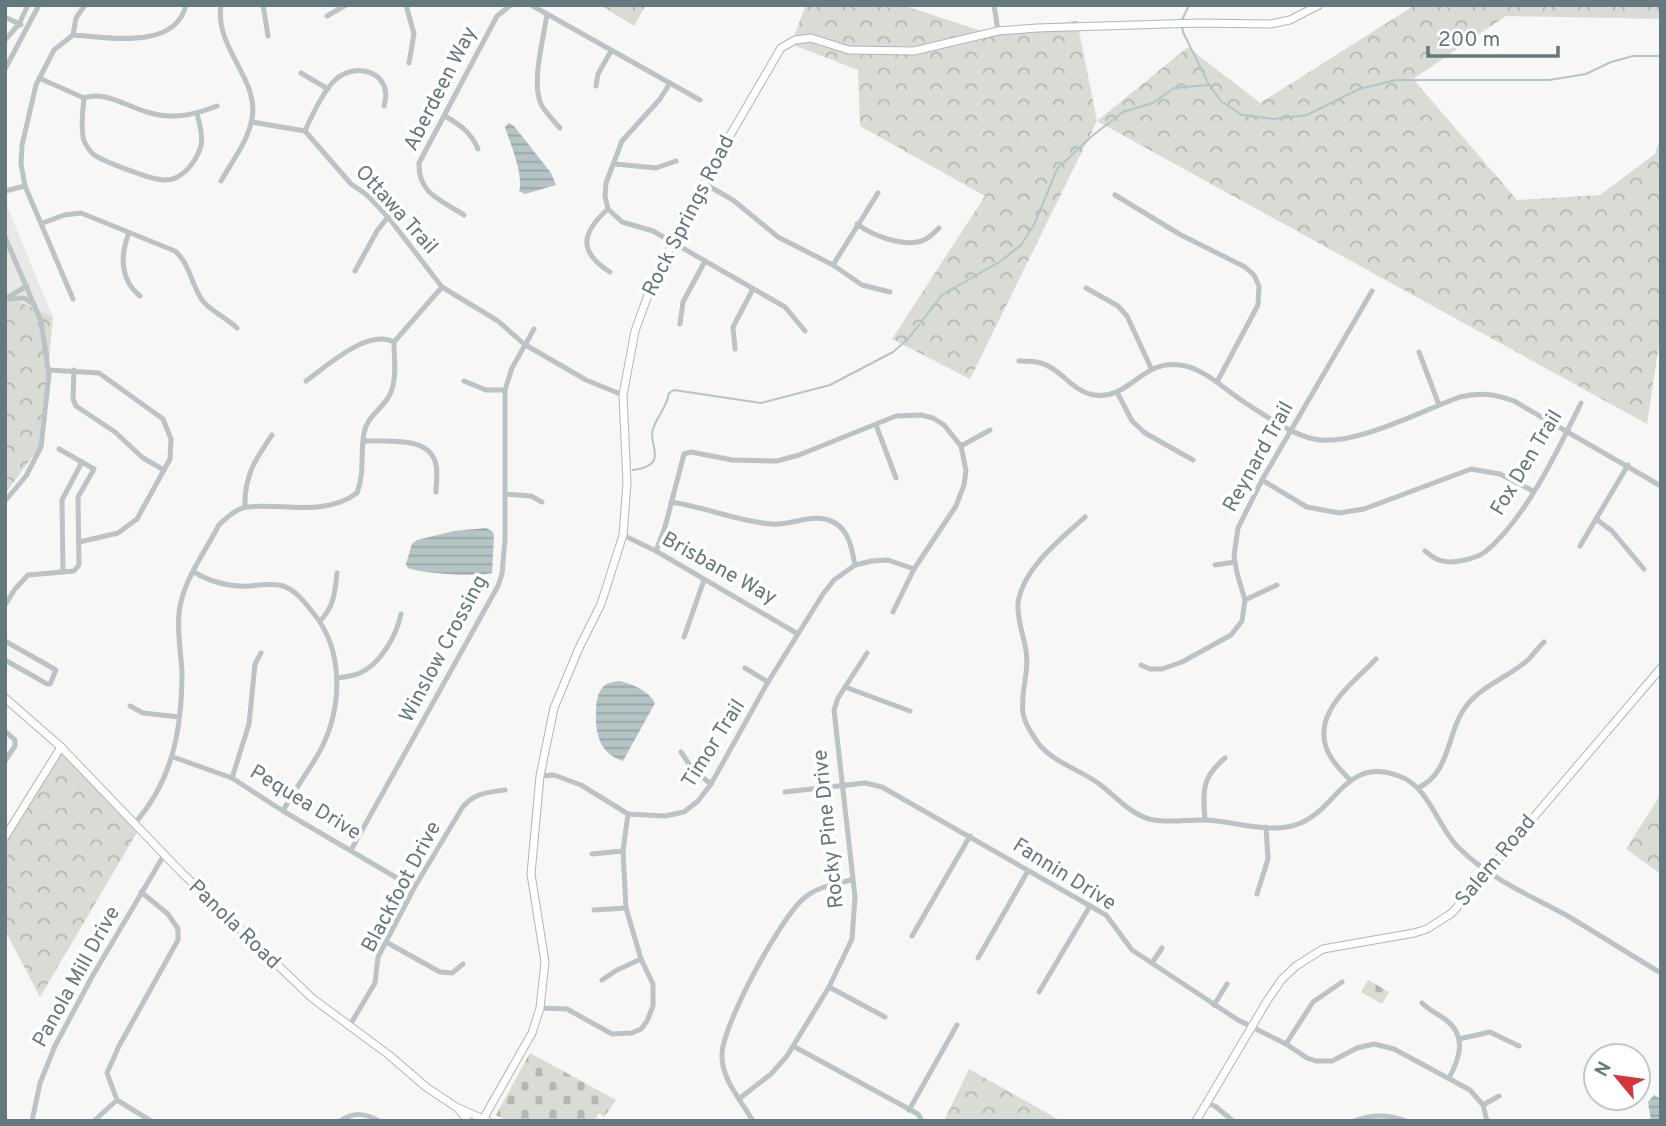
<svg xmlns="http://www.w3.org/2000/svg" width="1666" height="1126" font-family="Overpass,sans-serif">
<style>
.built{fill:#e8e8e8}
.forest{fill:url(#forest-crowns)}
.cemetery{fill:url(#cemetery-stones)}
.water{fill:url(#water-rules)}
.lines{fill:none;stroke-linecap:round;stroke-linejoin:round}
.stream{stroke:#b5c5c6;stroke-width:2}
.secondary-casing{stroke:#afb7b9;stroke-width:9}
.street{stroke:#bcc3c4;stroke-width:5}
.secondary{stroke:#fff;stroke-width:7}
.labels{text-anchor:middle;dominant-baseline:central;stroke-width:7;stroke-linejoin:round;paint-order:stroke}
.street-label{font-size:21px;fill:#64797d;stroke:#fff}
</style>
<defs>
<pattern id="forest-crowns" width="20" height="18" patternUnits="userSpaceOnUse" patternTransform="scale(1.75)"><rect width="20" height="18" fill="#d9dcd4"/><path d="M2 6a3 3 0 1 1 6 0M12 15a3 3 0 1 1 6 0" fill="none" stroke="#b4b7b1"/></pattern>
<pattern id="cemetery-stones" width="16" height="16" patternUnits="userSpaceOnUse" patternTransform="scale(1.75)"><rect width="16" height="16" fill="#d9dcd4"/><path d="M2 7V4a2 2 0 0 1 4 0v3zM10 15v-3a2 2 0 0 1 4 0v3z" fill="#b4b7b1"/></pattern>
<pattern id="water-rules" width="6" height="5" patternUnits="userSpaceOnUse" patternTransform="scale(1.75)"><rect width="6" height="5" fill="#b5c5c6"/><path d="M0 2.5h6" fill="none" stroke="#97a5a6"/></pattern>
</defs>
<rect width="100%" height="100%" fill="#f7f7f5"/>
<polygon class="built" points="5,201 30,262 53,317 5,298"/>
<g class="forest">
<polygon points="600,5 646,5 634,26"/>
<polygon points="806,5 902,5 985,32 1077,21 1097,121 1188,47 1260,103 1415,5 1661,5 1661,19 1506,16 1413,79 1517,200 1600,195 1655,154 1661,135 1661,331 1647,424 1097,121 970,379 892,339 985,196 860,126 858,70 791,44"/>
<polygon points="8,297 53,317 41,445 5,494 5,298"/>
<polygon points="57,745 139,829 40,997 5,930 5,842"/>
<polygon points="1661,794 1661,874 1626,849"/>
<polygon points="969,1069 1061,1121 944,1121"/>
</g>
<g class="cemetery">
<polygon points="1368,980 1389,992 1382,1004 1361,992"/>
<polygon points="530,1053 616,1100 604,1117 599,1113 594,1121 508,1121 496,1115"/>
</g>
<g class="water">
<path d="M509,123L514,126L551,173L556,185L525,194L519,191C524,175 510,143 505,127Z"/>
<path d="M486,528L492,531L494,535L492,573C476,577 424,574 408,568L406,564L412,544L417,540L454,531Z"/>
<path d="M619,681C633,684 649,691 655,703L623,761C600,754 595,734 596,712C596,704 597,692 604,686C608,682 614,682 619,681Z"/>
<polygon points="1654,1095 1661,1099 1661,1121 1651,1121 1648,1102"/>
</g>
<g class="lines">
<g class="stream">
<polyline points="1182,20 1189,5"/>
<polyline points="1182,26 1183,32 1209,85 1221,101 1242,115 1274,119 1307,115 1359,89 1396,80 1549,80 1586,74 1611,62 1633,56 1661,56"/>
<path d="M633,470C671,465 647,444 653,429C657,416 667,407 669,393L674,390L761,403L830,385L893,352L908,339L942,295L1001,261L1021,245L1035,223L1057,169L1092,136L1123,112L1153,103L1174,88L1209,85"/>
</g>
<g class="secondary-casing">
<g id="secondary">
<polyline points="5,698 61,747 181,872 312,998 389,1055 426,1087 456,1107 488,1121"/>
<polyline points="5,837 61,747"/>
<polyline points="459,1110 468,1121"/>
<polyline points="482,1121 532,1033 540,1008 545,962 531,874 540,776 554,708 579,648 601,604 623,535 627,483 623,395 635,331 653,281 725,144 781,48 795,40 811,38 849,50 914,51 998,31 1037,28 1199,23 1270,24 1290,20 1319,5"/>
<polyline points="1196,1121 1267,1001 1282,979 1296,966 1323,949 1414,933 1427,929 1452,913 1661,668"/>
</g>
</g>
<g class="street">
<polyline points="263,5 268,36"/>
<polyline points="406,5 414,34 409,63"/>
<polyline points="531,5 700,100"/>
<polyline points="994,5 998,31"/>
<path d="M547,14C544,38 530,85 542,106C547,114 554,121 560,128"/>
<polyline points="327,16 346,5"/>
<polyline points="5,17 21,25"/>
<polyline points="73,35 76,18 85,5"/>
<polyline points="5,40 19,24 28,5"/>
<polyline points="5,69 39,5"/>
<polyline points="301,73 328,89"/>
<path d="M39,78L84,98C104,90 128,107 147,112C172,120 194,115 217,106"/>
<polyline points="670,83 660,99 622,141 606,183 605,196 608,209 622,222 653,231 785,307 805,331"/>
<polyline points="596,86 598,74 611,51"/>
<path d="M84,98C83,111 80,128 84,141C86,145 90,151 93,154C102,161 152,180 164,180C182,181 196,162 201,146C203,136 200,124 197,114"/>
<path d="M445,116C460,125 471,132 478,149"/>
<polyline points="252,122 305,131 351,184 367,195 388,217 442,287 498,321 524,344 586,380 623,395"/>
<path d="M305,131C312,115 323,91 336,79C358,61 394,73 384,106"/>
<polyline points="615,164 656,168 676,161"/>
<path d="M221,181C231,163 246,144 251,123C263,81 214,50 221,5"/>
<polyline points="705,184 733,200 778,237 833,265 862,285 890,292"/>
<polyline points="5,191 25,186"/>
<polyline points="1115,195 1181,235 1245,267 1254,275 1259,286 1258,305 1217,382"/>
<path d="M608,209C581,233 578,252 610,272"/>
<path d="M464,215C441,200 418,194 419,163L497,16L511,5"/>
<path d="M43,223L64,215L81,213L175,251C190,264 191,284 202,300C211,312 226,317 237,328"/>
<path d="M857,224C873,236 907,249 926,239C931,236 935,232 939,228"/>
<path d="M129,233C120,255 120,280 140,296"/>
<polyline points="5,237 41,321 49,375 41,447 26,476 5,501"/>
<polyline points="833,265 878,193"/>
<polyline points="355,271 377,231 388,217"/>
<polyline points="1086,288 1118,306 1127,316 1151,368"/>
<polyline points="8,297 27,286"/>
<polyline points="5,299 24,298 32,303"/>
<path d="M73,299L25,186L21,164L22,145L36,85L54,50L73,35C106,37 175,51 186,5"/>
<polyline points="680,324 683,302 705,261"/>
<polyline points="735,349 733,327 753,289"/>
<polyline points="1419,352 1439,405"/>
<path d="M1019,361C1030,361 1040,361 1050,367C1066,376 1075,392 1094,395C1130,400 1142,359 1180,365C1204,368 1224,389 1244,402C1263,414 1292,435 1314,439C1352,448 1423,410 1460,397C1479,392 1495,394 1514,401L1661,486"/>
<polyline points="49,370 99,373 163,419 171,439 170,459 137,519 118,533 79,542"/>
<polyline points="74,370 73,399 76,406 115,432 143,458 164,470"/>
<path d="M306,381C327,366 368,328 394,342"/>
<polyline points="464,381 486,390 505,390"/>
<polyline points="1118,394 1132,421 1145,433 1193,460"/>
<polyline points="876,425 896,478"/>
<path d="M364,441C385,442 431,435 436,465C438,473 436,484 436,492"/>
<polyline points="961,446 990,430"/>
<polyline points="1262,480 1307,507 1339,513 1364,509 1471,469 1500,474 1533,491"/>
<polyline points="506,494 531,496 542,502"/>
<path d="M671,502C705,507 737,521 771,524C792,526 815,511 835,523C849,531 852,549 855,565"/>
<path d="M245,507C244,476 255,460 272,435"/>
<path d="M1085,517C1061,539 1023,568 1018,603C1017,617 1022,632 1025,645C1031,670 1020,691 1023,713C1024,721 1030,731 1034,737C1048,762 1081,769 1102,786C1117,798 1130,813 1149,819C1169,824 1187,819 1207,820C1237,822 1273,835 1301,823C1338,807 1347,756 1399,776C1430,787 1437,827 1459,848C1489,878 1529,895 1566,915C1598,934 1629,954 1661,973"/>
<polyline points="1596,519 1612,531 1644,569"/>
<polyline points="623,535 656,551 798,634"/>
<polyline points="1580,546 1628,465"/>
<polyline points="656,551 665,527 684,454 691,452 732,460 777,461 799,455 896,416 921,415 933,418 944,425 961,446 966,471 964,485 956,506 914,569 893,612"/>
<path d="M1425,551C1429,554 1434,559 1439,560C1451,565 1475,559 1485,552C1525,520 1559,448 1581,403"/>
<polyline points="1215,565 1235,562"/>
<polyline points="63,572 62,500 82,462"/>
<path d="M194,572C212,583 229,587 250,586C260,585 273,583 283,586C296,590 306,604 314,614C344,651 342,706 322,747C311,769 294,789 283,811"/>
<polyline points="1245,600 1277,585"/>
<polyline points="5,605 15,589 28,575 74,571 79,565 78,497 94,469 59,449"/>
<path d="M320,621C334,607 335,592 337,573"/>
<polyline points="684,637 704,580"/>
<polyline points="5,641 56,670 50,684 47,684 5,660"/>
<polyline points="1141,665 1150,669 1162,669 1182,662 1231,635 1242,621 1245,600 1237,573 1234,556 1238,528 1262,480 1372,291"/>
<polyline points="745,668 768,682"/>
<path d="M338,678C345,677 353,676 360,673C381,664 397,634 401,614"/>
<polyline points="845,687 910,711"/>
<polyline points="130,706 143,713 179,717"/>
<polyline points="5,731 15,740 15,746 5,761"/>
<polyline points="681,752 693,770 711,784"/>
<polyline points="173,757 232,778 283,811 414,888"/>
<polyline points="540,776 554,775 581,785 628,814 665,816 684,812 698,801 711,784 768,682 823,594 834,580 855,565 872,561 888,560 914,569"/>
<polyline points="232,778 249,724 255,664 261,653"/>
<path d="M1350,780C1344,773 1337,767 1332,759C1305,718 1351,685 1376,659"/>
<path d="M1418,788C1452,772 1446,731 1467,705C1483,685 1511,676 1529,659C1534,653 1539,647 1544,642"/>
<polyline points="785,792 865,783 882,787 1106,915 1132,950 1238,1020 1286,1044 1307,1058 1316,1061 1332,1061 1357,1048 1374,1044 1394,1049 1470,1090 1483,1105 1487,1121"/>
<path d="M1205,820C1203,791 1201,778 1225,758"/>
<path d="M135,823C173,780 182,728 182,672C181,653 177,632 179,613C182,582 205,552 219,525C226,518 237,508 247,507C283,503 325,517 357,493C365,472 360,455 364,433C367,415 385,408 391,392C397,377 394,358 394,342L442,287"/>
<polyline points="351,850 498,586 502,574 505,540 505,390 512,368 534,329"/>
<polyline points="592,854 623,851"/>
<polyline points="141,892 168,914 178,929 178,940 119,1046 107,1073 117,1100 151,1121"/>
<polyline points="1257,894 1268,859 1266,827"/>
<polyline points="594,910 626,908"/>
<polyline points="912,936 970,836"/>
<polyline points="386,942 440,972 452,973 463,964"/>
<polyline points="978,958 1028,871"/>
<polyline points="1152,963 1162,948"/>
<polyline points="602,980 617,970 641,959"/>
<polyline points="829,987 885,1017"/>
<polyline points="1039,992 1090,906"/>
<path d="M1422,1003C1429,1010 1438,1014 1446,1020C1467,1036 1460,1058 1449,1078"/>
<polyline points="1214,1005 1227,984"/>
<polyline points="540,1008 567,1009 612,1034 632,1033 641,1029 647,1021 653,1006 653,984 641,959 626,908 623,851 628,814"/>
<path d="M350,1025L375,983L378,957L414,888L462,808C473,793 489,792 505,790"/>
<polyline points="1459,1039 1490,1032 1519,1046"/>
<polyline points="1286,1044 1313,1002 1342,982"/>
<polyline points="793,1046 918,1114 922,1121"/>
<polyline points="740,1098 771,1074 787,1056 829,987 852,939 855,897 834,710 838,698 867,653"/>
<polyline points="1206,1103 1215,1106 1233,1121"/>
<polyline points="1483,1105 1499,1096"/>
<polyline points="909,1110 957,1025"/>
<polyline points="32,1121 40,1083 55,1046 93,975 164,855"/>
<polyline points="94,1121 117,1100"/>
<path d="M340,1121C354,1112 365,1113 379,1121"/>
<path d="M753,1121C741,1100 721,1079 722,1054C723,1024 780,919 803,899C818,886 833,885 851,880"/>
<path d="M1354,1121C1372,1114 1388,1114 1406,1121"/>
</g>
<use href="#secondary" class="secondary"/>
</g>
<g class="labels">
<g class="street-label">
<text transform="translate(441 89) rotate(-63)">Aberdeen Way</text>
<text transform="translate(396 210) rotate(48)">Ottawa Trail</text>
<text transform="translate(689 216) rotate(-63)">Rock Springs Road</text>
<text transform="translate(1259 457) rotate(-61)">Reynard Trail</text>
<text transform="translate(1527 463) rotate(-59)">Fox Den Trail</text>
<text transform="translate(719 569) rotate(29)">Brisbane Way</text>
<text transform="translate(444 649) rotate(-62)">Winslow Crossing</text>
<text transform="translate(714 744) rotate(-58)">Timor Trail</text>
<text transform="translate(305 803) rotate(31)">Pequea Drive</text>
<text transform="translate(829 829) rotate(-96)">Rocky Pine Drive</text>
<text transform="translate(1496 861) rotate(-50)">Salem Road</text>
<text transform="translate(1064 875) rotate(32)">Fannin Drive</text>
<text transform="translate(402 887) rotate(-62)">Blackfoot Drive</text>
<text transform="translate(234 925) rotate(44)">Panola Road</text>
<text transform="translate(77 977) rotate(-61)">Panola Mill Drive</text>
</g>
</g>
<rect width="1666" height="1126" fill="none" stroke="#64797d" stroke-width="14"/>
<g transform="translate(1617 1077) rotate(299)"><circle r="33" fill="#ffffff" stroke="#c1c9cb" stroke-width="2"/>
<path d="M0-5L12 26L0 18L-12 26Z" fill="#d63539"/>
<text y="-10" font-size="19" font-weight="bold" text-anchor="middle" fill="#64797d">N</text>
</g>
<path d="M1428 46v10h130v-10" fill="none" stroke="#64797d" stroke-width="3.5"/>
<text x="1438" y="46" font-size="21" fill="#64797d" stroke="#ffffff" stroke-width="5" paint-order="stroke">200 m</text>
</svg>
